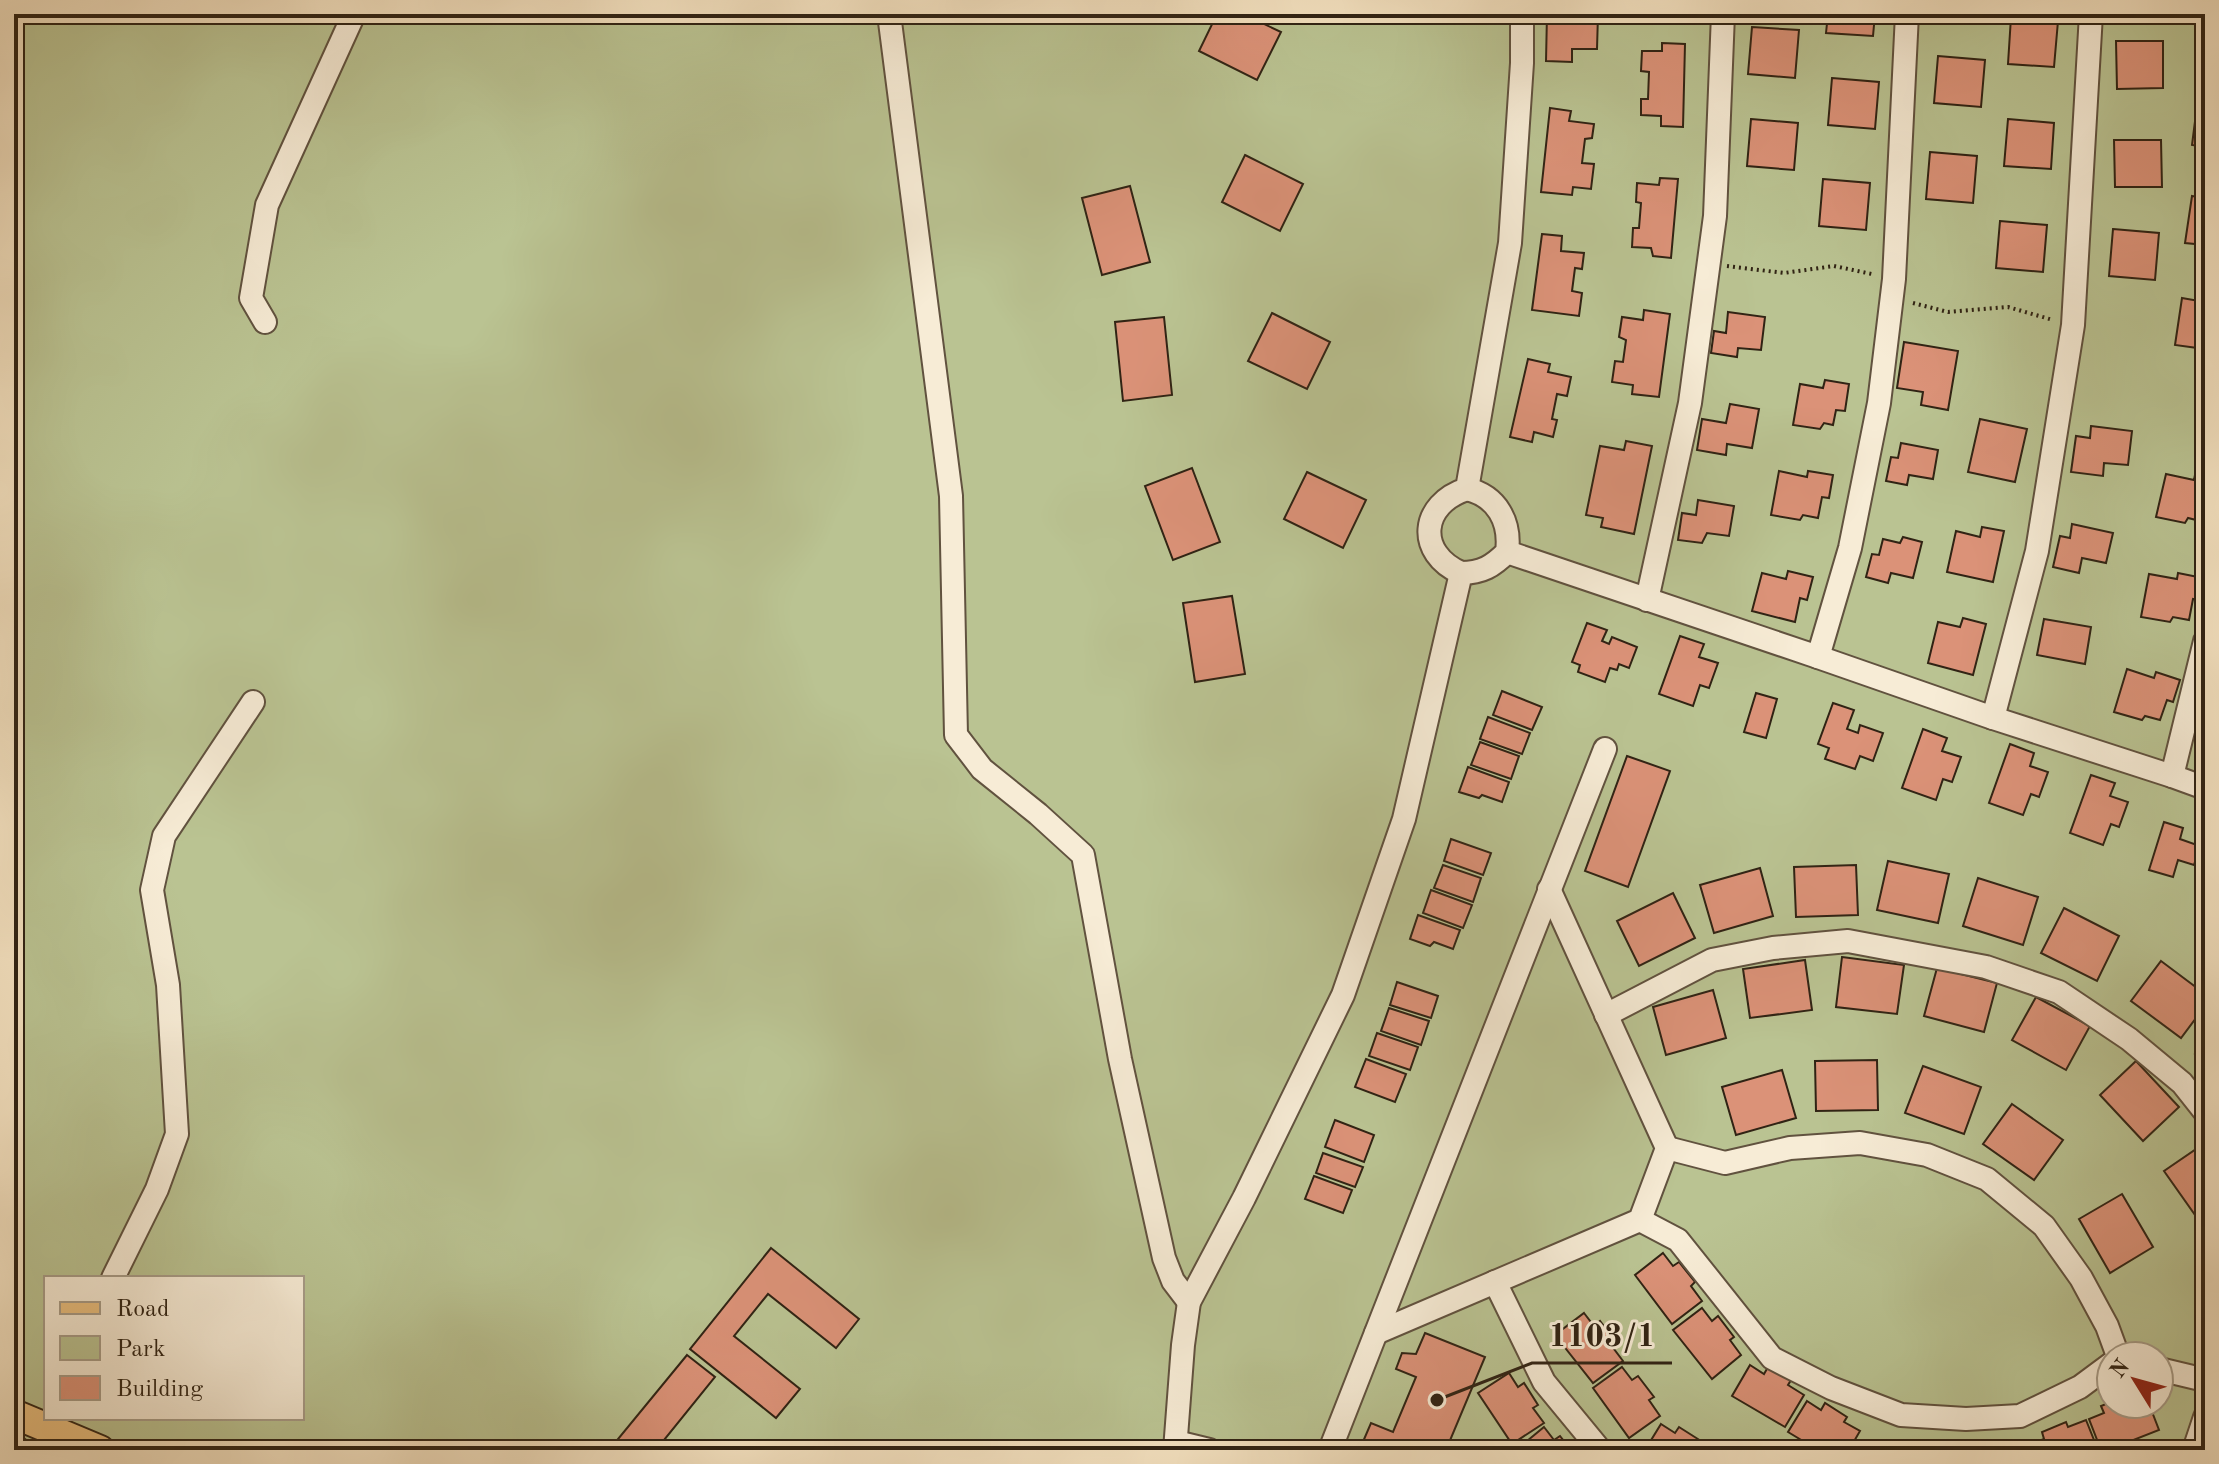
<svg xmlns="http://www.w3.org/2000/svg" width="2219" height="1464" font-family="'Old Standard TT',serif">
<style>
.green{fill:#bac392;stroke:#757353;stroke-width:2;fill-rule:evenodd}
.building{fill:#db9278;stroke:#302314;stroke-width:2}
.lines{fill:none;stroke-linecap:round;stroke-linejoin:round}
.minor-casing{stroke:#61523f;stroke-width:26}
.major-casing{stroke:#302314;stroke-width:32}
.path{stroke:#302314;stroke-width:4;stroke-dasharray:2 4;stroke-linecap:butt}
.minor{stroke:#f7ecd6;stroke-width:22}
.major{stroke:#eac080;stroke-width:28}
.leader{fill:none;stroke:#302314;stroke-width:3}
.callout-dot{fill:#302314;stroke:#f7ecd6;stroke-width:3}
.callout-label{font-size:32px;text-anchor:middle;font-weight:bold;fill:#302314;stroke:#f7ecd6;stroke-width:6;stroke-linejoin:round;paint-order:stroke}
</style>
<rect width="100%" height="100%" fill="#f3e1c0"/>
<filter id="stains"><feTurbulence type="fractalNoise" baseFrequency=".0025" numOctaves="4"/><feColorMatrix values="0 0 0 0 .2 0 0 0 0 .09 0 0 0 0 .02 0 0 0 .5 -.17"/></filter>
<radialGradient id="worn" r=".72"><stop offset=".6" stop-color="#630" stop-opacity="0"/><stop offset="1" stop-color="#630" stop-opacity=".3"/></radialGradient>
<path class="green" d="M14,14H2205V1450H14ZM46,1278H302V1418H46ZM2111,1356H2159V1404H2111Z"/>
<g class="building">
<polygon points="1217,14 1243,14 1281,32 1257,80 1199,51"/>
<polygon points="1547,14 1598,14 1597,49 1572,49 1572,62 1546,61"/>
<polygon points="1828,14 1875,14 1873,36 1826,33"/>
<polygon points="2200,14 2205,14 2205,47 2196,46"/>
<polygon points="2011,17 2058,21 2054,67 2008,64"/>
<polygon points="1752,27 1799,30 1795,78 1748,74"/>
<polygon points="2116,41 2163,41 2163,88 2117,89"/>
<polygon points="1662,43 1685,44 1683,127 1661,126 1661,116 1641,115 1641,99 1648,99 1649,72 1641,71 1642,51 1662,51"/>
<polygon points="1938,56 1985,60 1981,107 1934,103"/>
<polygon points="1832,78 1879,82 1875,129 1828,125"/>
<polygon points="2198,98 2205,99 2205,147 2192,145"/>
<polygon points="1550,108 1571,111 1569,121 1594,124 1592,138 1585,139 1582,163 1594,164 1591,189 1573,187 1572,195 1541,192"/>
<polygon points="1751,119 1798,123 1794,170 1747,166"/>
<polygon points="2008,119 2054,123 2051,169 2004,166"/>
<polygon points="2114,140 2161,140 2162,187 2115,187"/>
<polygon points="1930,152 1977,156 1973,203 1926,199"/>
<polygon points="1245,155 1303,184 1280,231 1222,202"/>
<polygon points="1660,178 1678,179 1671,258 1653,256 1651,248 1632,247 1633,228 1639,228 1641,203 1636,202 1637,183 1659,185"/>
<polygon points="1823,179 1870,183 1866,230 1819,226"/>
<polygon points="1130,186 1150,262 1102,275 1082,198"/>
<polygon points="2192,196 2205,198 2205,245 2185,243"/>
<polygon points="2000,221 2047,225 2043,272 1996,268"/>
<polygon points="2113,229 2159,233 2155,280 2109,276"/>
<polygon points="1542,234 1562,236 1561,251 1584,253 1582,269 1575,268 1572,291 1582,293 1579,316 1532,310"/>
<polygon points="2182,298 2205,302 2205,349 2175,345"/>
<polygon points="1644,310 1670,314 1659,397 1632,394 1633,385 1612,382 1615,361 1623,362 1626,340 1619,337 1622,317 1643,320"/>
<polygon points="1728,312 1765,317 1761,350 1738,348 1737,357 1711,353 1714,331 1726,333"/>
<polygon points="1272,313 1330,342 1307,389 1248,361"/>
<polygon points="1164,317 1172,395 1123,401 1115,322"/>
<polygon points="1904,342 1958,351 1948,410 1921,405 1923,392 1897,388"/>
<polygon points="1528,359 1550,364 1548,372 1571,377 1567,396 1557,394 1552,419 1557,420 1553,437 1534,432 1532,442 1510,437"/>
<polygon points="1825,380 1849,384 1845,411 1836,410 1833,425 1824,423 1820,429 1793,425 1800,384 1823,388"/>
<polygon points="1730,404 1759,409 1752,448 1727,444 1726,455 1697,450 1702,419 1726,423"/>
<polygon points="1980,419 2027,429 2015,482 1968,472"/>
<polygon points="2091,426 2132,431 2128,465 2104,463 2103,476 2071,472 2076,436 2090,438"/>
<polygon points="1626,441 1652,446 1634,534 1601,527 1603,518 1586,515 1600,446 1624,450"/>
<polygon points="1901,443 1938,450 1933,479 1909,475 1907,485 1886,481 1891,457 1898,458"/>
<polygon points="1192,468 1220,542 1173,560 1145,486"/>
<polygon points="1779,471 1807,477 1808,471 1833,475 1829,498 1822,497 1818,518 1803,515 1800,520 1771,515"/>
<polygon points="1307,472 1366,500 1343,548 1284,519"/>
<polygon points="2166,474 2194,480 2195,475 2205,477 2204,522 2188,518 2185,523 2156,517"/>
<polygon points="1698,500 1734,506 1729,536 1707,533 1702,543 1678,540 1682,513 1696,515"/>
<polygon points="2072,524 2113,533 2106,563 2082,558 2079,573 2053,567 2060,536 2070,538"/>
<polygon points="1982,527 2004,531 1993,582 1947,572 1956,531 1980,537"/>
<polygon points="1903,537 1922,542 1913,578 1891,573 1888,583 1866,577 1872,554 1879,555 1883,539 1900,543"/>
<polygon points="1788,571 1813,577 1807,600 1800,598 1795,622 1752,611 1762,573 1786,579"/>
<polygon points="2178,573 2203,578 2199,600 2193,599 2189,620 2173,617 2170,622 2141,617 2149,574 2177,579"/>
<polygon points="1232,596 1245,674 1195,682 1183,603"/>
<polygon points="1963,618 1986,624 1973,675 1928,663 1938,622 1960,627"/>
<polygon points="2044,619 2091,627 2085,664 2037,655"/>
<polygon points="1587,623 1607,630 1602,641 1609,644 1612,637 1637,647 1629,668 1619,664 1617,670 1610,668 1605,682 1578,672 1580,665 1572,662"/>
<polygon points="1680,636 1704,644 1699,657 1718,663 1709,688 1700,685 1693,706 1659,694"/>
<polygon points="2127,669 2154,678 2156,672 2180,680 2173,702 2167,700 2160,720 2145,716 2142,720 2114,712"/>
<polygon points="1502,691 1542,707 1532,730 1493,715"/>
<polygon points="1756,693 1777,699 1766,738 1744,732"/>
<polygon points="1833,703 1854,710 1847,729 1858,733 1860,725 1883,733 1873,761 1860,756 1855,769 1825,759 1829,748 1818,744"/>
<polygon points="1488,717 1530,733 1522,754 1480,739"/>
<polygon points="1923,729 1947,738 1942,751 1961,757 1952,782 1943,779 1936,800 1902,788"/>
<polygon points="1480,742 1519,756 1511,779 1471,765"/>
<polygon points="2010,744 2034,753 2030,766 2048,772 2039,797 2031,794 2023,815 1989,803"/>
<polygon points="1627,756 1670,771 1628,887 1585,871"/>
<polygon points="1468,767 1509,782 1502,802 1482,795 1479,798 1459,792"/>
<polygon points="2091,775 2115,783 2110,796 2128,802 2119,827 2111,824 2103,845 2070,833"/>
<polygon points="2164,822 2183,828 2180,839 2200,846 2194,865 2178,860 2173,877 2149,870"/>
<polygon points="1451,839 1491,853 1483,875 1444,861"/>
<polygon points="1888,861 1949,874 1938,923 1877,910"/>
<polygon points="1443,865 1481,878 1473,902 1434,888"/>
<polygon points="1856,865 1858,915 1796,917 1794,867"/>
<polygon points="1760,868 1773,916 1714,933 1700,885"/>
<polygon points="1978,878 2038,897 2023,945 1963,926"/>
<polygon points="1431,890 1472,905 1463,928 1423,913"/>
<polygon points="1673,893 1695,938 1639,966 1617,921"/>
<polygon points="2064,908 2119,936 2097,981 2041,953"/>
<polygon points="1418,915 1460,930 1453,949 1434,942 1430,946 1410,939"/>
<polygon points="1842,957 1904,965 1897,1014 1836,1007"/>
<polygon points="1805,960 1812,1010 1750,1018 1743,969"/>
<polygon points="2161,961 2205,994 2205,1006 2181,1038 2131,1001"/>
<polygon points="1937,968 1997,983 1984,1032 1924,1016"/>
<polygon points="1397,982 1438,996 1431,1018 1390,1005"/>
<polygon points="1713,990 1726,1038 1666,1055 1653,1007"/>
<polygon points="2036,997 2090,1026 2066,1070 2012,1040"/>
<polygon points="1389,1008 1429,1021 1421,1045 1381,1031"/>
<polygon points="1377,1033 1418,1047 1410,1070 1369,1056"/>
<polygon points="2205,1044 2205,1064 2195,1054"/>
<polygon points="1366,1059 1406,1074 1395,1102 1355,1087"/>
<polygon points="1877,1060 1878,1110 1816,1111 1815,1061"/>
<polygon points="2136,1061 2179,1107 2143,1141 2100,1095"/>
<polygon points="1923,1066 1981,1087 1964,1134 1905,1113"/>
<polygon points="1782,1070 1796,1118 1736,1135 1722,1087"/>
<polygon points="2012,1104 2063,1140 2034,1180 1983,1144"/>
<polygon points="1335,1120 1374,1135 1364,1162 1325,1147"/>
<polygon points="2205,1143 2205,1218 2200,1222 2164,1171"/>
<polygon points="1323,1153 1363,1167 1355,1187 1316,1173"/>
<polygon points="1314,1176 1352,1190 1343,1213 1305,1199"/>
<polygon points="2122,1194 2153,1247 2110,1273 2079,1219"/>
<polygon points="771,1248 859,1319 836,1348 768,1294 734,1336 800,1389 776,1418 690,1349"/>
<polygon points="1663,1253 1673,1266 1679,1262 1695,1282 1691,1286 1702,1301 1672,1324 1635,1275"/>
<polygon points="1702,1308 1712,1321 1718,1316 1734,1337 1730,1340 1741,1355 1712,1379 1673,1330"/>
<polygon points="1584,1313 1594,1326 1600,1321 1616,1342 1611,1345 1623,1361 1593,1383 1555,1335"/>
<polygon points="1425,1333 1485,1357 1446,1450 1365,1450 1367,1446 1362,1444 1371,1423 1393,1432 1416,1377 1396,1369 1402,1353 1416,1354"/>
<polygon points="687,1355 715,1377 656,1450 609,1450"/>
<polygon points="1750,1365 1764,1374 1768,1367 1791,1380 1788,1385 1804,1395 1785,1427 1732,1396"/>
<polygon points="1622,1367 1632,1380 1638,1376 1654,1397 1649,1400 1660,1416 1629,1438 1593,1388"/>
<polygon points="1509,1373 1518,1387 1524,1383 1538,1405 1533,1408 1544,1423 1512,1444 1478,1393"/>
<polygon points="1807,1401 1821,1410 1825,1403 1847,1417 1844,1422 1860,1431 1849,1450 1818,1450 1788,1432"/>
<polygon points="2111,1402 2111,1404 2149,1404 2159,1430 2108,1450 2101,1450 2089,1419 2104,1413 2101,1406"/>
<polygon points="2086,1420 2098,1450 2031,1450 2029,1445 2044,1439 2042,1432 2066,1422 2068,1427"/>
<polygon points="1661,1424 1675,1433 1679,1427 1701,1441 1698,1446 1705,1450 1645,1450"/>
<polygon points="1544,1427 1554,1440 1560,1436 1571,1450 1516,1450"/>
</g>
<g class="lines">
<g class="minor-casing">
<g id="minor">
<polyline points="889,14 951,496 956,735 982,769 1038,814 1083,855 1120,1059 1164,1258 1173,1281 1189,1302"/>
<polyline points="265,322 251,298 267,205 354,14"/>
<polyline points="1507,552 1818,657 1850,548 1879,403 1894,279 1907,14"/>
<path d="M1461,573C1416,553 1420,504 1467,489L1510,243L1522,63V14"/>
<polyline points="1647,600 1690,403 1715,216 1723,14"/>
<polyline points="1818,657 1993,718 2037,551 2073,325 2091,14"/>
<polyline points="1993,718 2172,776 2205,641"/>
<polyline points="2172,776 2205,788"/>
<polyline points="1606,1015 1712,960 1773,948 1848,941 1986,967 2059,992 2129,1039 2182,1083 2205,1112"/>
<polyline points="1667,1148 1725,1163 1790,1148 1860,1143 1927,1155 1987,1179 2044,1226 2081,1278 2107,1326 2118,1356"/>
<polyline points="1640,1220 1678,1240 1772,1358 1831,1388 1901,1415 1966,1419 2020,1416 2080,1387 2111,1364"/>
<polyline points="113,1278 157,1189 177,1134 168,985 152,890 164,836 253,702"/>
<polyline points="1495,1282 1544,1382 1600,1450"/>
<polyline points="1376,1333 1640,1220 1667,1148 1549,889"/>
<polyline points="2159,1369 2205,1380"/>
<polyline points="1176,1442 1209,1450"/>
<path d="M1175,1450L1183,1345L1189,1302L1244,1198L1343,995L1404,819L1461,573C1482,573 1493,566 1507,552C1511,522 1497,496 1467,489"/>
<polyline points="1330,1450 1605,749"/>
<polyline points="2194,1450 2205,1417"/>
</g>
</g>
<g class="major-casing">
<g id="major">
<polyline points="14,1414 100,1450"/>
<polyline points="14,1450 15,1450"/>
</g>
</g>
<g class="path">
<polyline points="1727,266 1784,273 1834,266 1872,274"/>
<polyline points="1913,303 1948,312 2008,307 2053,320"/>
</g>
<use href="#minor" class="minor"/>
<use href="#major" class="major"/>
</g>
<path class="leader" d="M1437 1400L1532 1363H1672"/>
<circle class="callout-dot" cx="1437" cy="1400" r="8"/>
<g class="callout-label">
<text x="1602" y="1346">1103/1</text>
</g>
<rect width="2219" height="1464" fill="none" stroke="#f3e1c0" stroke-width="48"/>
<rect x="16" y="16" width="2187" height="1432" fill="none" stroke="#302314" stroke-width="4"/>
<rect x="24" y="24" width="2171" height="1416" fill="none" stroke="#302314" stroke-width="2"/>
<rect x="44" y="1276" width="260" height="144" fill="#f7ecd6" stroke="#a79c88" stroke-width="2"/>
<rect x="60" y="1302" width="40" height="12" fill="#eac080" stroke="#a79c88" stroke-width="2"/>
<text x="116" y="1316" font-size="24" fill="#302314">Road</text>
<rect x="60" y="1336" width="40" height="24" fill="#bac392" stroke="#a79c88" stroke-width="2"/>
<text x="116" y="1356" font-size="24" fill="#302314">Park</text>
<rect x="60" y="1376" width="40" height="24" fill="#db9278" stroke="#a79c88" stroke-width="2"/>
<text x="116" y="1396" font-size="24" fill="#302314">Building</text>
<g transform="translate(2135 1380) rotate(307)"><circle r="38" fill="#f7ecd6" stroke="#a79c88" stroke-width="2"/>
<path d="M0-6L14 30L0 20L-14 30Z" fill="#8f2418"/>
<text y="-12" font-size="22" font-weight="bold" text-anchor="middle" fill="#302314">N</text>
</g>
<rect width="100%" height="100%" filter="url(#stains)"/>
<rect width="100%" height="100%" fill="url(#worn)"/>
</svg>
